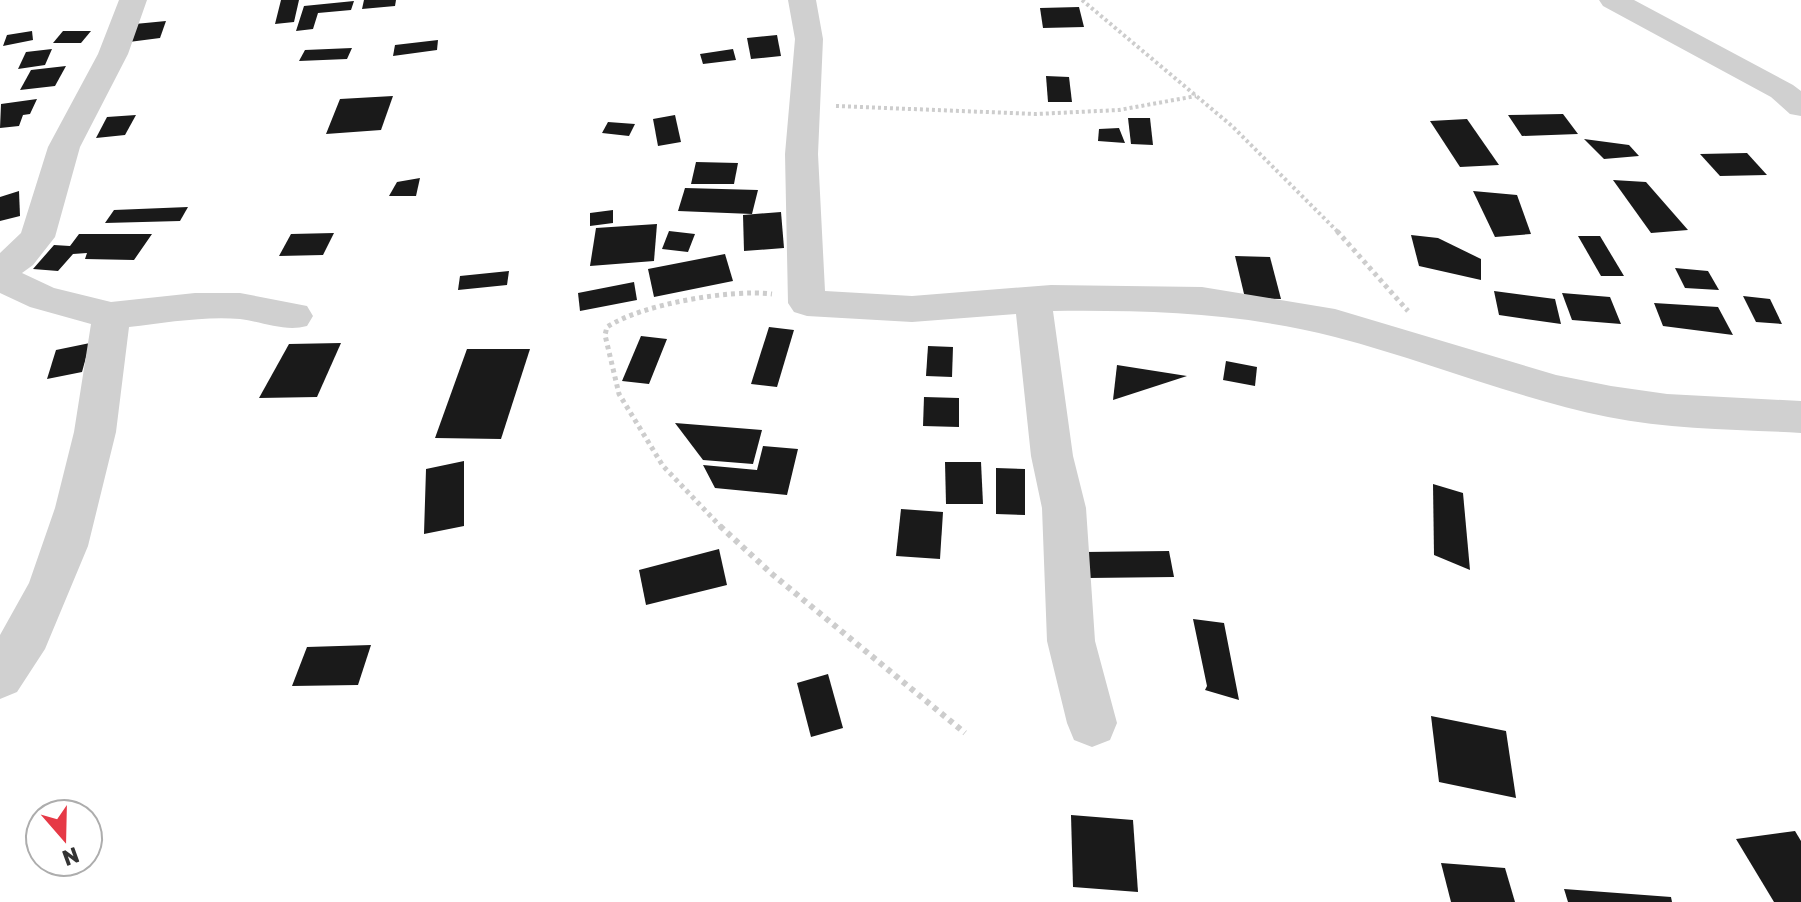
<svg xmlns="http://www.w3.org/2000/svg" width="1801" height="902" font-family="Rubik,sans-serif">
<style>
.building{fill:#1a1a1a}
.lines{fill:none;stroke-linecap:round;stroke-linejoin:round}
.path-far2{stroke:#cdcdcd;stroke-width:4;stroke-dasharray:3 3;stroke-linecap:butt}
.path-far1{stroke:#cdcdcd;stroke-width:5;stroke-dasharray:4 4;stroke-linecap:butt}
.path{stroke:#cdcdcd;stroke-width:6;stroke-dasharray:5 5;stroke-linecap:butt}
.minor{fill:#d0d0d0;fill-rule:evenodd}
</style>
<rect width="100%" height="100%" fill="#fff"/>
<g class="building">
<polygon points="281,0 299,0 294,22 275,24"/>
<polygon points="364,0 396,0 395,6 362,9"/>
<polygon points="354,1 351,10 318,13 313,29 296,31 304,6"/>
<polygon points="1079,7 1084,27 1043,28 1040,8"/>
<polygon points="166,21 160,38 129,42 135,24"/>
<polygon points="32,31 33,40 3,46 7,35"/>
<polygon points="63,31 91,31 81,43 53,43"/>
<polygon points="777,35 781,56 751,59 747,38"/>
<polygon points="438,40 437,50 393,56 395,45"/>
<polygon points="352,48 347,59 299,61 305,50"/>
<polygon points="52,49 45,65 18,69 26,52"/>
<polygon points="733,49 736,60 703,64 700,54"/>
<polygon points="66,66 55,86 20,90 31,70"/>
<polygon points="1046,76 1069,77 1072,102 1048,102"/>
<polygon points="393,96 381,130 326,134 340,99"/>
<polygon points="37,99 30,114 23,115 19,126 0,128 1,104"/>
<polygon points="1563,114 1578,134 1522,136 1508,115"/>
<polygon points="136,115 125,135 96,138 107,117"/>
<polygon points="675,115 681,142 658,146 653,119"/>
<polygon points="1128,118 1150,118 1153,145 1131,144"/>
<polygon points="1467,119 1499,165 1460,167 1430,121"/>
<polygon points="608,122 635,124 629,136 602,133"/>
<polygon points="1119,128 1125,143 1098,141 1099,129"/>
<polygon points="1584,139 1629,145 1639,156 1604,159"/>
<polygon points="1747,153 1767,175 1720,176 1700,154"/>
<polygon points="696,162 738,163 734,184 691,184"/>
<polygon points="420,178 416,196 389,196 397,182"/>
<polygon points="1613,180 1646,182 1688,230 1651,233"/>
<polygon points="685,188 758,190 752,214 678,211"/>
<polygon points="19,191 20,216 0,221 0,197"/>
<polygon points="1473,191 1517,195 1531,234 1495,237"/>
<polygon points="188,207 180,221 105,223 114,210"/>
<polygon points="613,210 613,223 590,226 590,213"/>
<polygon points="781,212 784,248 744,251 743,215"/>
<polygon points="657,224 654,261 590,266 596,228"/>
<polygon points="669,231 695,234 688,252 662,249"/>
<polygon points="334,233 323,255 279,256 291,234"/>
<polygon points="79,234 152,234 134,260 85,259 87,253 73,254 58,271 33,269 54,245 70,246"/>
<polygon points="1411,235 1438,238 1481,259 1481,280 1419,266"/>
<polygon points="1578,236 1600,236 1624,276 1601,276"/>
<polygon points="725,254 733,281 654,297 648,269"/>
<polygon points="1235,256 1270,257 1281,299 1245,298"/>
<polygon points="1675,268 1708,271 1719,290 1685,288"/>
<polygon points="509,271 507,285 458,290 460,276"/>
<polygon points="634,282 637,300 580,311 578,293"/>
<polygon points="1494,291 1555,299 1561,324 1499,315"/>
<polygon points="1562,293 1610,297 1621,324 1572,320"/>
<polygon points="1743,296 1770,299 1782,324 1756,322"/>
<polygon points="1654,303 1718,307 1733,335 1663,326"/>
<polygon points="769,327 794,330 777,387 751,384"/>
<polygon points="641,336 667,339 649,384 622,381"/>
<polygon points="90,343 82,372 47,379 56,350"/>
<polygon points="341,343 317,397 259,398 289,344"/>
<polygon points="928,346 953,347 952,377 926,376"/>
<polygon points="467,349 530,349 501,439 435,438"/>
<polygon points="1226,361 1257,367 1255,386 1223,380"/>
<polygon points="1117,365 1187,376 1113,400"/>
<polygon points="924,397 959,398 959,427 923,426"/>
<polygon points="675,423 762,430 753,464 703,460"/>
<polygon points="763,446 798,449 787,495 715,488 703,465 757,470"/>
<polygon points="464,461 464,526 424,534 426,469"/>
<polygon points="945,462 981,462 983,504 946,504"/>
<polygon points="996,468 1025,469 1025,515 996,514"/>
<polygon points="1433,484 1463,493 1470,570 1434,555"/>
<polygon points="901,509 943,512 940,559 896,556"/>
<polygon points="719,549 727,585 646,605 639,570"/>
<polygon points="1169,551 1174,577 1088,578 1084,552"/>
<polygon points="1193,619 1224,623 1239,700 1205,690 1207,686"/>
<polygon points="371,645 358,685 292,686 307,647"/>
<polygon points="828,674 843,728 811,737 797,683"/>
<polygon points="1431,716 1506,731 1516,798 1439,782"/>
<polygon points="1071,815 1133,820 1138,892 1073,887"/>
<polygon points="1795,831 1801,841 1801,902 1774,902 1736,839"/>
<polygon points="1441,863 1505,868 1515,902 1451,902"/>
<polygon points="1564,889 1671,897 1672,902 1568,902"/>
</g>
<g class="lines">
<g class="path-far2">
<polyline points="1082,0 1232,126 1339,233"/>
<polyline points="836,106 1036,114 1119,110 1196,96"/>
</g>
<g class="path-far1">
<polyline points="1337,231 1408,311"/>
<path d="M722,528L663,466L619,394L605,335L607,327C642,304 730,289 772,294"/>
</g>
<polyline class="path" points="720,526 772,574 965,733"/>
<g class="minor">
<path d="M119,0H147L128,54L80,147L55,237L33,265L22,273L54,288L111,302L195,293H240L307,306L313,316L307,326C285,332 263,322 240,319C203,316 165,323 129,327L116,432L88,546L45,649L17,692L0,699V635L29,583L55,508L74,432L91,324L30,307L0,293V253L21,233L48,147L98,54Z"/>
<path d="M788,0H816L823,39L818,154L825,291L912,296L1051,285L1202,287L1335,309L1556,375L1611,386L1667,394L1801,401V433C1737,429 1671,430 1608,417C1515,398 1427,361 1335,337C1243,313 1148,310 1053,311L1073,456L1086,508L1095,641L1117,723L1110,740L1092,747L1074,740L1067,723L1047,641L1042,508L1031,456L1016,314L912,322L807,316L794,312L788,303L785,154L795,39Z"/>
<polygon points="1599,0 1634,0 1793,85 1801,91 1801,116 1790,114 1771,97 1603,6"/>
</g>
</g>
<g transform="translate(64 838) rotate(160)"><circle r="38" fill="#ffffff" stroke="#adadad" stroke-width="2"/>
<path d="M0-6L14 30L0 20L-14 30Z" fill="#e63946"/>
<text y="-12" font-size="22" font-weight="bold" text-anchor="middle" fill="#333333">N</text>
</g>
</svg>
